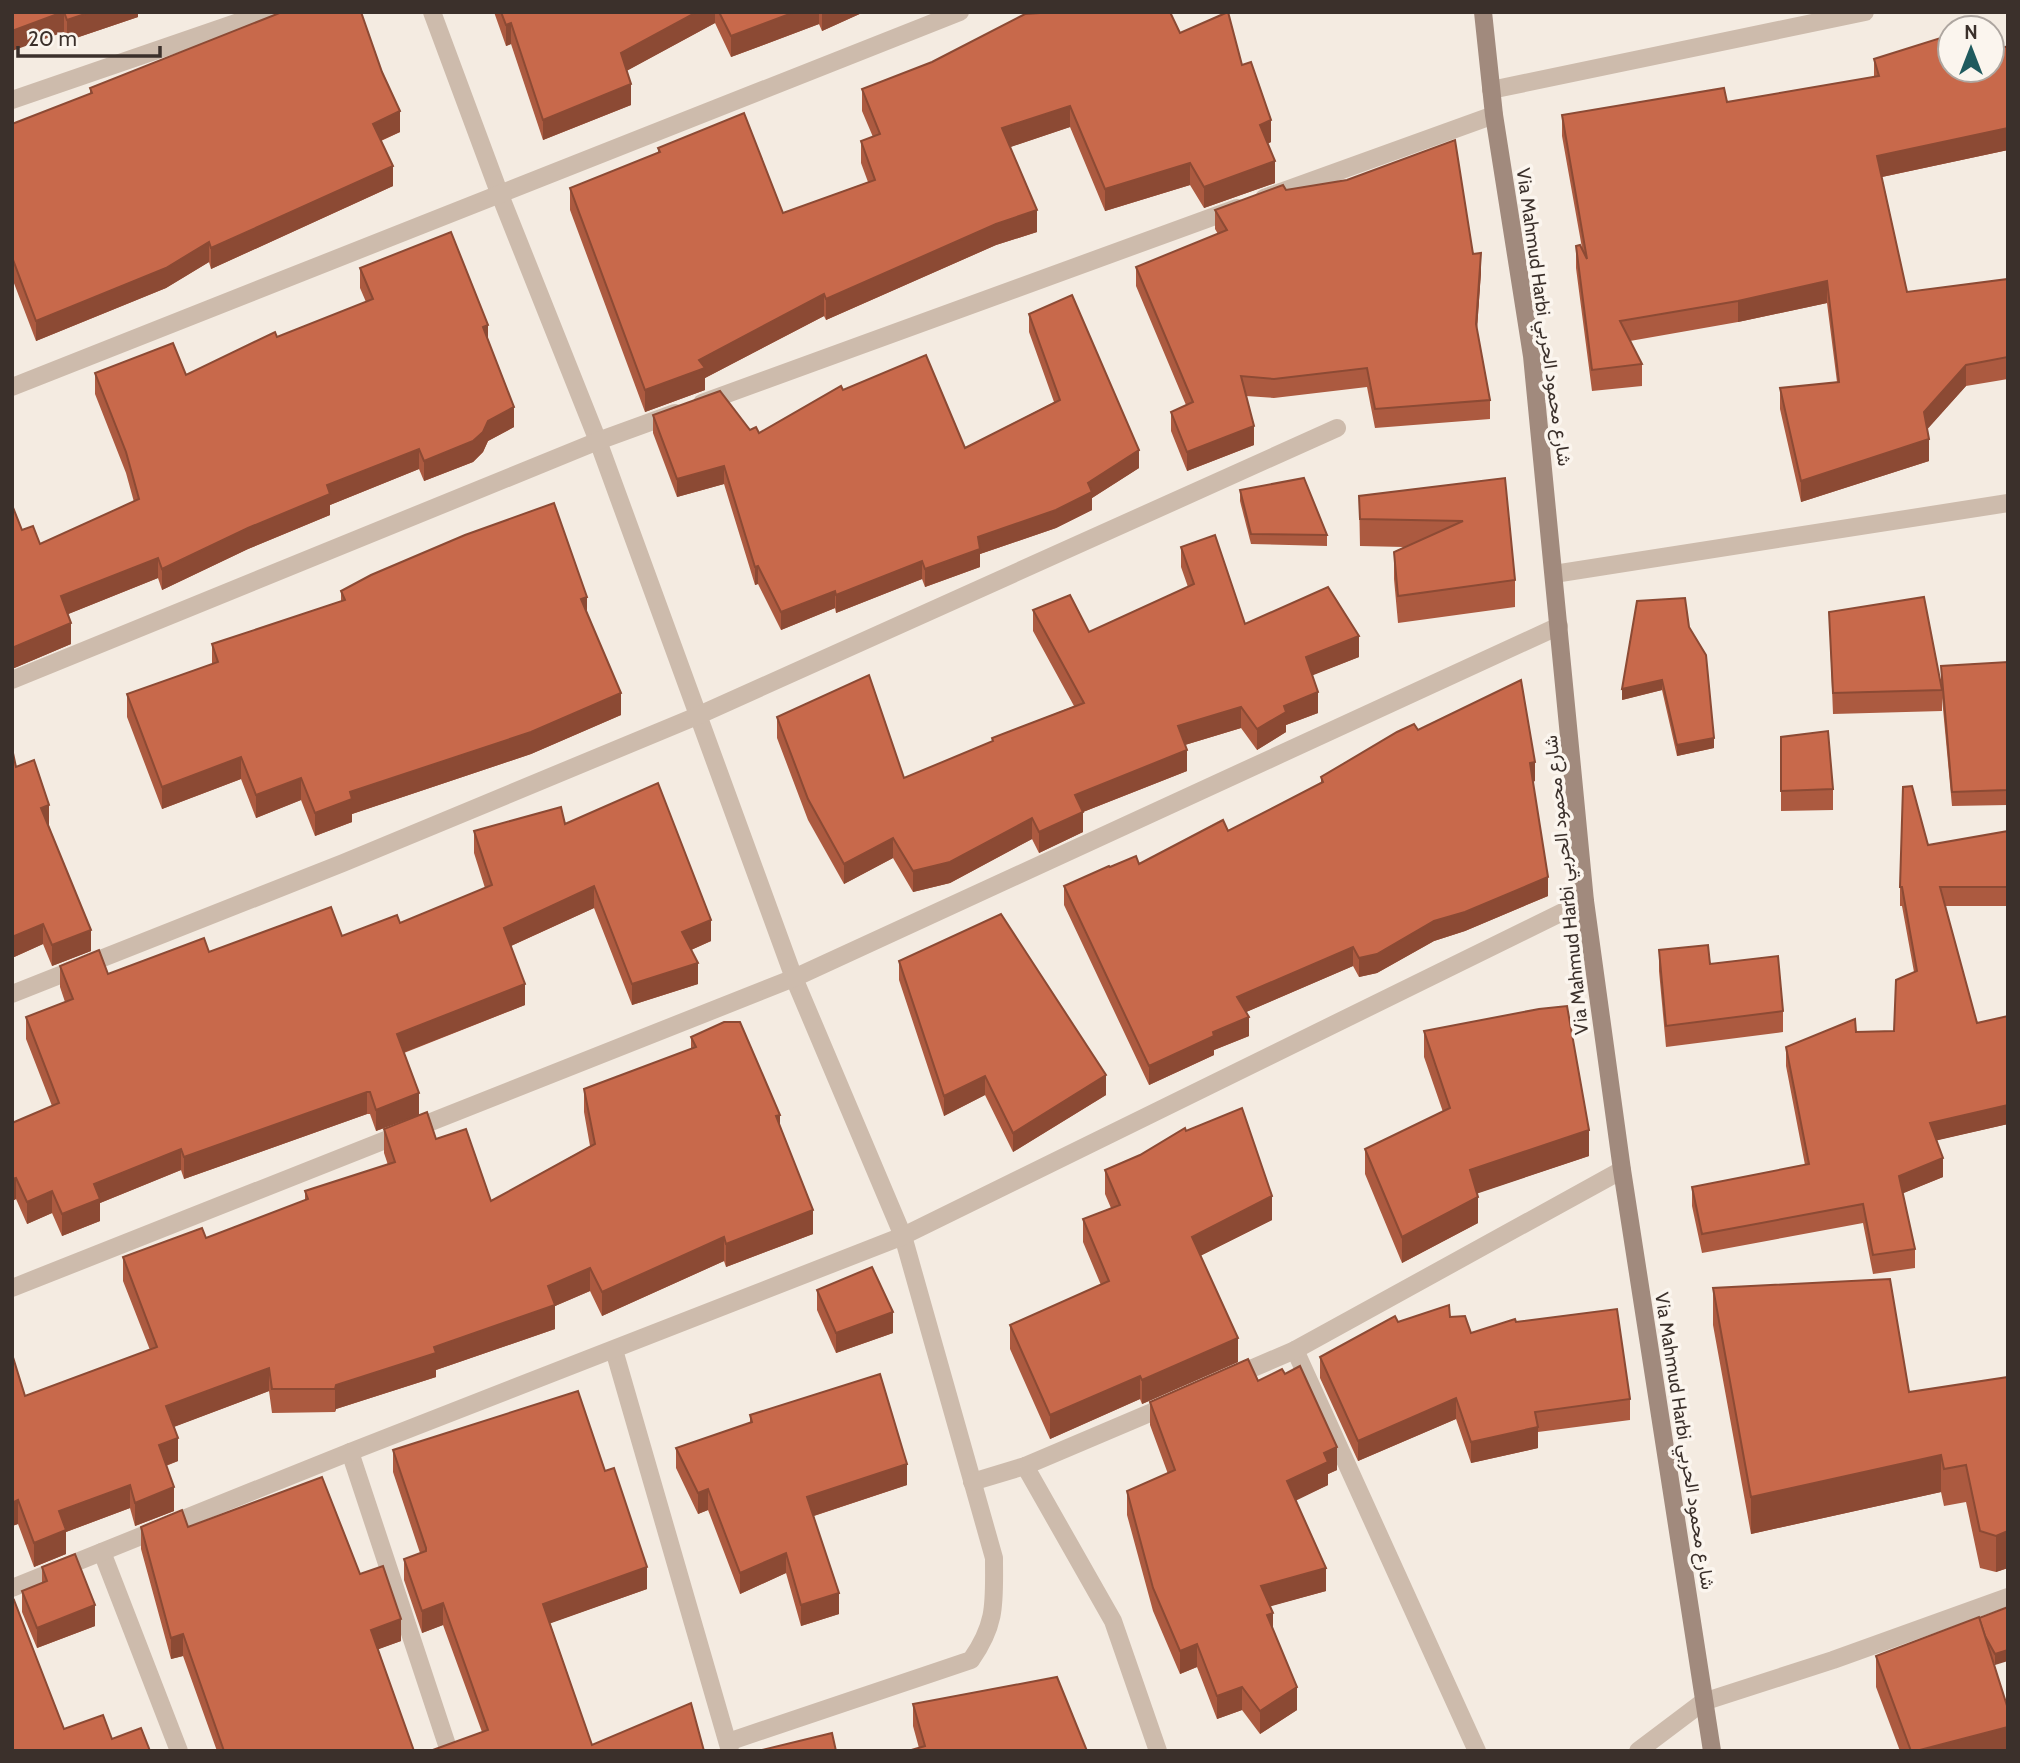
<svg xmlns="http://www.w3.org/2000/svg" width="2020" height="1763" font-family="Cabin,Vazirmatn,sans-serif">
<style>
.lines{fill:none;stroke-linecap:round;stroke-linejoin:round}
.street{stroke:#cdbbac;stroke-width:18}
.secondary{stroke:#a18a7d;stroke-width:18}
.wall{fill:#ac5a40}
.shaded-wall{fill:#8c4a34}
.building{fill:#c8694b;stroke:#8c4a34;stroke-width:2}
.labels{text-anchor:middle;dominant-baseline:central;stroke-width:7;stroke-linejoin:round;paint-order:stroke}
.street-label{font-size:19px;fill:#3b302b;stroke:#fbf5ee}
</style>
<rect width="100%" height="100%" fill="#f4ebe1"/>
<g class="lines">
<g class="street">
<path d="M432,12L500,195L598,441L794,978L903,1236L994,1558C994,1602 997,1623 971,1660L728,1742"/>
<polyline points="1491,90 1865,12"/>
<polyline points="12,100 268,12"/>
<polyline points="1264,198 1494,115"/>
<polyline points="12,387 960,12"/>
<polyline points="702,403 1237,208"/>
<polyline points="1554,574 2008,503"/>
<polyline points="12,680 598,441 675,413"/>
<polyline points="12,994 343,863 697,716 1337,428"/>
<polyline points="12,1288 794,978 1559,626"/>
<polyline points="614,1350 730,1751"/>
<polyline points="1295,1350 1477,1751"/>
<polyline points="1232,1377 1295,1350 1622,1170"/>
<polyline points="350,1452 449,1751"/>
<polyline points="1025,1466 1113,1621 1158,1751"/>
<polyline points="972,1482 1025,1466 1171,1404"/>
<polyline points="102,1552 179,1751"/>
<polyline points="12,1588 350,1452 903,1236 1585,901"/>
<polyline points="1638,1751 1703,1702 1833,1660 2008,1597"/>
</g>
<polyline class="secondary" points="1483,12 1494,115 1532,356 1585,901 1622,1170 1712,1751"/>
</g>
<g class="wall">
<polygon points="12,12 138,12 138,17 67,41 64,32"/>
<polygon points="494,12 864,12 822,31 819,24 731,57 715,23 626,71 631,105 543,140 511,44 506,46"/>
<polygon points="1180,33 1242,65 1271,142 1267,144 1275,183 1204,208 1190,185 1105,211 1070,127 1010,147 1037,232 996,245 826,320 824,316 705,378 705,390 645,412 570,210 570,188 658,153 658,148 783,213 868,182 861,163 861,141 873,137 862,111 862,89"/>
<polygon points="2008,46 2008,150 1882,177 1907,292 2008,279 2008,379 1966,386 1927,429 1929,461 1801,502 1780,409 1780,388 1837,382 1827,303 1738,322 1630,341 1642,364 1642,386 1592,391 1576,268 1576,246 1582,248 1562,136 1562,115 1727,102 1874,77 1874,59 1950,70"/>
<polygon points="90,88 400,132 381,141 393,186 211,269 209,262 166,288 36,341 12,278 12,124 90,94"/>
<polygon points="1286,190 1473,254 1481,272 1477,329 1490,400 1490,419 1375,428 1367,387 1274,398 1246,396 1254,445 1187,471 1171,431 1171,412 1186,405 1136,286 1136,267 1218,234 1215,229 1215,210"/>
<polygon points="360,268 488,339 514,427 488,441 483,452 473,462 424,481 419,469 330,505 330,515 248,549 162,590 158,578 68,614 71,644 12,669 12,505 22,530 40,544 134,502 126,473 95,394 95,373 186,375 277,337 366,302 360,288"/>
<polygon points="1029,314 1139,468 1092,498 1092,510 1056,528 980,554 980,567 925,587 922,579 836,613 835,608 781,630 758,584 755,585 724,484 677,497 653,433 653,415 750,430 759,433 843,390 965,448 1054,402 1029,332"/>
<polygon points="1505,478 1515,580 1515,607 1398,623 1394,579 1394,552 1404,547 1360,546 1359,496"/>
<polygon points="1240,490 1327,535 1327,546 1251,544 1240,501"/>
<polygon points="1181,547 1245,624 1359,657 1312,675 1318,713 1286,725 1286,732 1257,750 1241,728 1185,745 1187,771 1083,812 1083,832 1039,853 1032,839 950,883 913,892 893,858 844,884 808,820 777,738 777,717 904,778 992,742 992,738 1074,706 1033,631 1033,610 1089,632 1188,587 1181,567"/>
<polygon points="341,591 587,612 621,715 531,754 352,814 352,822 315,836 301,800 256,818 241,779 162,809 127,717 127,694 212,664 212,644 341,601"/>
<polygon points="1829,612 1941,684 1941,666 2008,662 2008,805 1952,806 1942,698 1942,711 1833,714"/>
<polygon points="1689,627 1714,748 1677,756 1662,690 1622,700"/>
<polygon points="1418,730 1535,781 1533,782 1548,896 1465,931 1434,941 1377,973 1359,977 1353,966 1246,1012 1249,1036 1214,1050 1214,1055 1149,1085 1064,905 1064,886 1110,867 1139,864 1228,831 1321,783 1321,777"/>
<polygon points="1781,737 1833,789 1833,810 1781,811"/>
<polygon points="12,753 16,767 49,826 91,951 52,966 43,944 12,958"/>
<polygon points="565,824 711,941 691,950 698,984 632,1005 594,908 511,946 525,1005 404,1053 419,1115 376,1131 370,1114 367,1114 184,1179 181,1170 100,1203 100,1221 62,1236 52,1213 27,1224 16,1199 12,1201 12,1123 52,1106 26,1039 26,1017 65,1002 60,987 60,966 108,974 209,952 342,936 400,923 485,888 474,853 474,831"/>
<polygon points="2008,831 2008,906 1945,906 1977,1023 2008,1124 1937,1140 1943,1177 1903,1193 1915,1249 1915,1268 1873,1274 1863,1223 1702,1253 1692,1206 1692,1187 1805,1165 1786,1066 1786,1047 1856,1032 1894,1031 1914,972 1902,906 1900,906 1900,887 1928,845"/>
<polygon points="1659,950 1710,964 1783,1011 1783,1032 1666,1047 1659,971"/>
<polygon points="899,961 1106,1095 1013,1152 985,1095 944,1116 899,980"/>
<polygon points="1424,1031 1589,1156 1477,1193 1478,1223 1402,1263 1365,1174 1365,1149 1443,1112 1424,1057"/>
<polygon points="691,1037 780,1127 813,1234 726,1267 724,1261 602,1316 590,1291 555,1306 555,1329 436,1370 436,1377 336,1409 335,1412 272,1413 269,1391 173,1427 178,1461 166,1466 174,1511 135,1526 130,1508 66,1532 66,1554 34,1567 18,1524 12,1526 12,1354 25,1396 150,1350 123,1281 123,1257 206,1238 305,1200 305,1191 388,1165 384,1153 384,1129 436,1139 491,1201 590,1146 584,1112 584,1089 691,1049"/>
<polygon points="1186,1131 1272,1220 1200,1256 1238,1362 1142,1404 1140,1399 1050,1439 1010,1349 1010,1325 1101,1285 1083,1242 1083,1219 1111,1208 1105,1194 1105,1170 1140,1155"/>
<polygon points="1713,1288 1909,1392 2008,1377 2008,1568 1996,1572 1980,1568 1966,1502 1944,1506 1941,1492 1751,1534 1713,1325"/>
<polygon points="817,1290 893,1333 836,1353 817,1310"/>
<polygon points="1450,1317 1471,1333 1516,1322 1630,1399 1630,1420 1538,1432 1538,1448 1471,1463 1456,1419 1358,1461 1320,1378 1320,1357 1398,1322"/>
<polygon points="1258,1381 1337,1470 1328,1474 1328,1485 1295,1500 1326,1591 1270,1606 1273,1630 1297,1710 1260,1734 1242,1710 1217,1719 1197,1667 1180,1674 1153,1611 1127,1515 1127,1491 1168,1474 1150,1425 1150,1402"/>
<polygon points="750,1415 907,1485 814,1516 839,1614 801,1626 786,1573 740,1594 708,1510 698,1514 676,1468 676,1448 750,1423"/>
<polygon points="393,1450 647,1589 550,1623 592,1745 430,1751 482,1732 443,1625 422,1633 404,1580 404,1559 420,1553 393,1472"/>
<polygon points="141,1527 188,1527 360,1574 401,1641 378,1649 414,1751 217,1751 183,1656 171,1659 141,1549"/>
<polygon points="42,1567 95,1626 37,1648 22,1612 22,1591 42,1583"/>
<polygon points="2008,1607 1995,1665 1993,1661 2008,1751 1900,1751 1876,1687 1876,1656"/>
<polygon points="913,1704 1087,1751 919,1748 913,1726"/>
</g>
<g class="shaded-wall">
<polygon points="64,12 64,32 12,51 12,31"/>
<polygon points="91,12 138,12 138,17 67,41 67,20"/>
<polygon points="697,12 715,12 715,23 621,74 621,53"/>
<polygon points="795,12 819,12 819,24 731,57 731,36"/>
<polygon points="822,12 864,12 822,31"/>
<polygon points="511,23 511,44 506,46 506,25"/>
<polygon points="631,84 631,105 543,140 543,120"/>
<polygon points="1070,106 1070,127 1002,150 1002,128"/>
<polygon points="400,111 400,132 373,144 373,124"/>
<polygon points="1271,120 1271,142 1260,147 1260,125"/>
<polygon points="2008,128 2008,150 1877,178 1877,156"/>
<polygon points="1275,161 1275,183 1204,208 1204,187"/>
<polygon points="1190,163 1190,185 1105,211 1105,189"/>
<polygon points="393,166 393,186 211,269 211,248"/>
<polygon points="1037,210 1037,232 996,245 826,320 826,299 996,224"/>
<polygon points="209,242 209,262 166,288 36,341 36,321"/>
<polygon points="1481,253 1481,272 1476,343 1476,324"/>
<polygon points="1827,281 1827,303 1738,322 1738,301"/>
<polygon points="824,294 824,316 705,378 705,390 645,412 645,390 699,360"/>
<polygon points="488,325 488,346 483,327"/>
<polygon points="1966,365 1966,386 1924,433 1924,412"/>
<polygon points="514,407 514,427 488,441 483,452 473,462 424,481 424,461 488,421"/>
<polygon points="1254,426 1254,445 1187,471 1187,452"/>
<polygon points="1929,439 1929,461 1801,502 1801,481"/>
<polygon points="419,449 419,469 330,505 330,515 248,549 162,590 162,569 327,485"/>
<polygon points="1139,450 1139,468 1092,498 1092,510 1056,528 980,554 980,567 925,587 925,569 978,537 1088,483"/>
<polygon points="724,466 724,484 677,497 677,479"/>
<polygon points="158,558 158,578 61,617 61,596"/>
<polygon points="922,561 922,579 836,613 836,595"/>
<polygon points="758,566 758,584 755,585 755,567"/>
<polygon points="835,591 835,608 781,630 781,612"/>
<polygon points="587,597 587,620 581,599"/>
<polygon points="71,623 71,644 12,669 12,648"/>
<polygon points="1359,636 1359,657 1306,678 1306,657"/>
<polygon points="1662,680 1662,690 1622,700 1622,689"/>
<polygon points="1318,692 1318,713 1286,725 1286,732 1257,750 1257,729 1284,706"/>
<polygon points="621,693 621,715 531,754 352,814 352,822 315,836 315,813 350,792"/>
<polygon points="1241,707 1241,728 1178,747 1178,726"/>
<polygon points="1714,738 1714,748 1677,756 1677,745"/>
<polygon points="1187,750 1187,771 1083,812 1083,832 1039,853 1039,832 1075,795"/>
<polygon points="241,757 241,779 162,809 162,787"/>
<polygon points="1535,762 1535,781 1530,782 1530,763"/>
<polygon points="301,778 301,800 256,818 256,795"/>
<polygon points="49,805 49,826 41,829 41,808"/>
<polygon points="1032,818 1032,839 950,883 913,892 913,871"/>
<polygon points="893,838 893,858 844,884 844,864"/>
<polygon points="1548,877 1548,896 1465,931 1434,941 1377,973 1359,977 1359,958 1434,921"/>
<polygon points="594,886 594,908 504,949 504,928"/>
<polygon points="711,920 711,941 682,954 682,932"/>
<polygon points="43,924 43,944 12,958 12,937"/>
<polygon points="91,930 91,951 52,966 52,945"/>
<polygon points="1353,947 1353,966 1237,1016 1237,997"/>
<polygon points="698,963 698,984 632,1005 632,984"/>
<polygon points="525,984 525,1005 397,1055 397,1034"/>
<polygon points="1249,1017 1249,1036 1214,1050 1214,1055 1149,1085 1149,1066 1213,1032"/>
<polygon points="1106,1075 1106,1095 1013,1152 1013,1133"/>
<polygon points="985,1076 985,1095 944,1116 944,1096"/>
<polygon points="367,1092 367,1114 184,1179 184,1157"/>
<polygon points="419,1093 419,1115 376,1131 376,1110"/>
<polygon points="2008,1105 2008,1124 1930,1142 1930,1123"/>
<polygon points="780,1115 780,1138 776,1116"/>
<polygon points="1589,1130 1589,1156 1470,1196 1470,1170"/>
<polygon points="181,1149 181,1170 100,1203 100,1221 62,1236 62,1214 94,1184"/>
<polygon points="1943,1158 1943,1177 1899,1195 1899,1176"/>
<polygon points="16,1178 16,1199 12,1201 12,1179"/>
<polygon points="52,1191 52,1213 27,1224 27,1202"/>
<polygon points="1272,1196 1272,1220 1192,1260 1192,1237"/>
<polygon points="1478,1197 1478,1223 1402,1263 1402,1237"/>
<polygon points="813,1210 813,1234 726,1267 726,1244"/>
<polygon points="724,1237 724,1261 602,1316 602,1292"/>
<polygon points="590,1268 590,1291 555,1306 555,1329 436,1370 436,1377 336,1409 335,1412 335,1389 336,1385 434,1347 548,1286"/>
<polygon points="893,1312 893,1333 836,1353 836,1333"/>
<polygon points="1238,1338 1238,1362 1142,1404 1142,1380"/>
<polygon points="269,1368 269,1391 166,1430 166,1406"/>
<polygon points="1140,1376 1140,1399 1050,1439 1050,1415"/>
<polygon points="1456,1398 1456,1419 1358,1461 1358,1441"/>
<polygon points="1538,1427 1538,1448 1471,1463 1471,1442"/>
<polygon points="178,1438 178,1461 159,1468 159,1445"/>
<polygon points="1337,1447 1337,1470 1328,1474 1328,1485 1287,1505 1287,1481 1324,1453"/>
<polygon points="1941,1455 1941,1492 1751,1534 1751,1497"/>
<polygon points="907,1464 907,1485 807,1518 807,1497"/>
<polygon points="130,1485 130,1508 66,1532 66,1554 34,1567 34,1543 59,1511"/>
<polygon points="174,1487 174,1511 135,1526 135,1503"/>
<polygon points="708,1489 708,1510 698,1514 698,1493"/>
<polygon points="18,1500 18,1524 12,1526 12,1503"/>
<polygon points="2008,1531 2008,1568 1996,1572 1996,1536"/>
<polygon points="786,1553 786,1573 740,1594 740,1573"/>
<polygon points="647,1567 647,1589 543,1626 543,1604"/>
<polygon points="1326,1568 1326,1591 1261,1609 1261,1586"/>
<polygon points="839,1593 839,1614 801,1626 801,1605"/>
<polygon points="443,1603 443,1625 422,1633 422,1611"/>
<polygon points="95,1605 95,1626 37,1648 37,1628"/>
<polygon points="1273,1613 1273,1636 1267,1615"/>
<polygon points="401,1619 401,1641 371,1652 371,1630"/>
<polygon points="183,1634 183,1656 171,1659 171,1638"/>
<polygon points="1197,1644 1197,1667 1180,1674 1180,1651"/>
<polygon points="2008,1650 2008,1661 1995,1665 1995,1654"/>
<polygon points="1242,1687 1242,1710 1217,1719 1217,1696"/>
<polygon points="1297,1687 1297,1710 1260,1734 1260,1711"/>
<polygon points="2008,1727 2008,1751 1916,1751"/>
</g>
<g class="building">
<polygon points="12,12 63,12 12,31"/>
<polygon points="64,12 91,12 67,20"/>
<polygon points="282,12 361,12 382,72 400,111 373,124 393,166 211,248 209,242 166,268 36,321 12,257 12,124 92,93 90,88"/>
<polygon points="501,12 697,12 621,53 631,84 543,120 511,23 506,25"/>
<polygon points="719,12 795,12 731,36"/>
<polygon points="1055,12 1170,12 1180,33 1228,12 1242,65 1251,62 1271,120 1260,125 1275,161 1204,187 1190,163 1105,189 1070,106 1002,128 1037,210 996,224 826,299 824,294 699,360 705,368 645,390 570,188 660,152 658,148 744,113 783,213 875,180 861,141 880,134 862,89 932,62 1025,14"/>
<polygon points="1950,35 1950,70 1992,70 1992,51 2008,46 2008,128 1877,156 1907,292 2008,279 2008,357 1966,365 1924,412 1929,439 1801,481 1780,388 1839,382 1827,281 1738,301 1620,321 1642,364 1592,370 1576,246 1580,245 1587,259 1562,115 1724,88 1727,102 1879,76 1874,59"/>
<polygon points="1455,140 1473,254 1481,253 1476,324 1490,400 1375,409 1367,368 1274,379 1241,376 1254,426 1187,452 1171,412 1193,402 1136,267 1227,230 1215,210 1283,185 1286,190 1347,180"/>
<polygon points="451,232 488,325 483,327 514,407 488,421 483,432 473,441 424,461 419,449 327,485 330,494 248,528 162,569 158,558 61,596 71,623 12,648 12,505 22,530 33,526 40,544 139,499 126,452 95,373 173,343 186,375 275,332 277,337 373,299 360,268"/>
<polygon points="1072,295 1139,450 1088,483 1092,492 1056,510 978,537 980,549 925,569 922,561 836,595 835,591 781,612 758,566 755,567 724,466 677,479 653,415 720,391 750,430 756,427 759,433 841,386 843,390 926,355 965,448 1060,400 1029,314"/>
<polygon points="1304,478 1327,535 1251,534 1240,490"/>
<polygon points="1505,478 1515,580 1398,596 1394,552 1463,521 1360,519 1359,496"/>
<polygon points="554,503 587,597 581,599 621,693 531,732 350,792 352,799 315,813 301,778 256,795 241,757 162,787 127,694 218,662 212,644 345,600 341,591 371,575 465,535"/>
<polygon points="1215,535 1245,624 1328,587 1359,636 1306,657 1318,692 1284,706 1286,712 1257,729 1241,707 1178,726 1187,750 1075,795 1083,812 1039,832 1032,818 950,862 913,871 893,838 844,864 808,799 777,717 869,675 904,778 993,741 992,738 1084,703 1033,610 1070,595 1089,632 1194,584 1181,547"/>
<polygon points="1924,597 1942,690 1833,693 1829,612"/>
<polygon points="1685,598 1689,627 1706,655 1714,738 1677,745 1662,680 1622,689 1637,601"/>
<polygon points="2008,662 2008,790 1952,792 1941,666"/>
<polygon points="1521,680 1535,762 1530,763 1548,877 1465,912 1434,921 1377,954 1359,958 1353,947 1237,997 1249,1017 1213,1032 1214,1036 1149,1066 1064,886 1109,866 1110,867 1136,856 1139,864 1223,820 1228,831 1323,782 1321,777 1397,732 1414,724 1418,730"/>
<polygon points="1828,731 1833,789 1781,791 1781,737"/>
<polygon points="12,753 13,753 16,767 34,760 49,805 41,808 91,930 52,945 43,924 12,937"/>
<polygon points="658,783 711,920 682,932 698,963 632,984 594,886 504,928 525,984 397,1034 419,1093 376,1110 370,1092 367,1092 184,1157 181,1149 94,1184 100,1199 62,1214 52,1191 27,1202 16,1178 12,1179 12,1123 59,1103 26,1017 73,999 60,966 99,950 108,974 204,938 209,952 331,907 342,936 397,915 400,923 492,885 474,831 561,807 565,824"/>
<polygon points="1912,786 1928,845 2008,831 2008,887 1940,887 1977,1023 2008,1016 2008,1105 1930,1123 1943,1158 1899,1176 1915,1249 1873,1255 1863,1204 1702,1234 1692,1187 1809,1164 1786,1047 1855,1019 1856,1032 1894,1031 1896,980 1917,971 1902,887 1900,887 1903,787"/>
<polygon points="1001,914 1106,1075 1013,1133 985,1076 944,1096 899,961"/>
<polygon points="1708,945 1710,964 1778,956 1783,1011 1666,1026 1659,950"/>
<polygon points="1567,1006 1589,1130 1470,1170 1478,1197 1402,1237 1365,1149 1450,1108 1424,1031 1539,1009"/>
<polygon points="724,1022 740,1022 780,1115 776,1116 813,1210 726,1244 724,1237 602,1292 590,1268 548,1286 555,1305 434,1347 436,1353 336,1385 335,1389 272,1389 269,1368 166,1406 178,1438 159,1445 174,1487 135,1503 130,1485 59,1511 66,1530 34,1543 18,1500 12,1503 12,1354 25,1396 157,1347 123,1257 202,1228 206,1238 308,1199 305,1191 395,1162 384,1129 427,1112 436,1139 466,1129 491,1201 595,1144 584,1089 696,1047 691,1037"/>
<polygon points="1242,1108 1272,1196 1192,1237 1238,1338 1142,1380 1140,1376 1050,1415 1010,1325 1109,1281 1083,1219 1120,1205 1105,1170 1140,1155 1185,1128 1186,1131"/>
<polygon points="872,1267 893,1312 836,1333 817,1290"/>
<polygon points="1890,1279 1909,1392 2008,1377 2008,1531 1996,1536 1980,1531 1966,1465 1944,1469 1941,1455 1751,1497 1713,1288"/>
<polygon points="1449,1305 1450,1317 1465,1316 1471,1333 1515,1319 1516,1322 1617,1309 1630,1399 1535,1412 1538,1427 1471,1442 1456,1398 1358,1441 1320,1357 1395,1316 1398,1322"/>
<polygon points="1248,1359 1258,1381 1282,1369 1285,1374 1300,1366 1337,1447 1324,1453 1328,1462 1287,1481 1326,1568 1261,1586 1273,1613 1267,1615 1297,1687 1260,1711 1242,1687 1217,1696 1197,1644 1180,1651 1153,1588 1127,1491 1175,1470 1150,1402"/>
<polygon points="880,1374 907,1464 807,1497 839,1593 801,1605 786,1553 740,1573 708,1489 698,1493 676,1448 752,1422 750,1415"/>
<polygon points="578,1391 605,1471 614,1468 647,1567 543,1604 592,1745 691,1703 704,1751 430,1751 488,1730 443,1603 422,1611 404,1559 426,1551 426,1548 393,1450"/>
<polygon points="322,1477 360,1574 383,1566 401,1619 371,1630 414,1751 224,1751 183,1634 171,1638 141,1527 182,1510 188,1527"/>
<polygon points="75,1554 95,1605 37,1628 22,1591 47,1581 42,1567"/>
<polygon points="14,1600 64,1729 103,1715 112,1739 141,1728 150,1751 12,1751 12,1601"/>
<polygon points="2008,1607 2008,1650 1995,1654 1985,1636 1979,1618"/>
<polygon points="1979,1617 2008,1709 2008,1727 1916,1751 1911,1751 1876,1656"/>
<polygon points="1057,1677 1087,1751 908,1751 925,1746 913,1704"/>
<polygon points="832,1733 836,1751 758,1751"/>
</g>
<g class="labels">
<g class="street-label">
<text transform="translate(1544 317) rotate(82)">Via Mahmud Harbi شارع محمود الحربي</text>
<text transform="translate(1566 885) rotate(-96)">Via Mahmud Harbi شارع محمود الحربي</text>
<text transform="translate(1685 1441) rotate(81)">Via Mahmud Harbi شارع محمود الحربي</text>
</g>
</g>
<rect width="2020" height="1763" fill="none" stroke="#3b302b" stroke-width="28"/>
<g transform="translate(1971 49)"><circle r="33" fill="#fbf5ee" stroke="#aea6a0" stroke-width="2"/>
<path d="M0-5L12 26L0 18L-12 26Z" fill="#1f5a5e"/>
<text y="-10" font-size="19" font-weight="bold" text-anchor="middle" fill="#3b302b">N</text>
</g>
<path d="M18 46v10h142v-10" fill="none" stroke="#3b302b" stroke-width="3.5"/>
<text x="28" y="46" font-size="21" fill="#3b302b" stroke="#fbf5ee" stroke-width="5" paint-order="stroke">20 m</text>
</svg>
